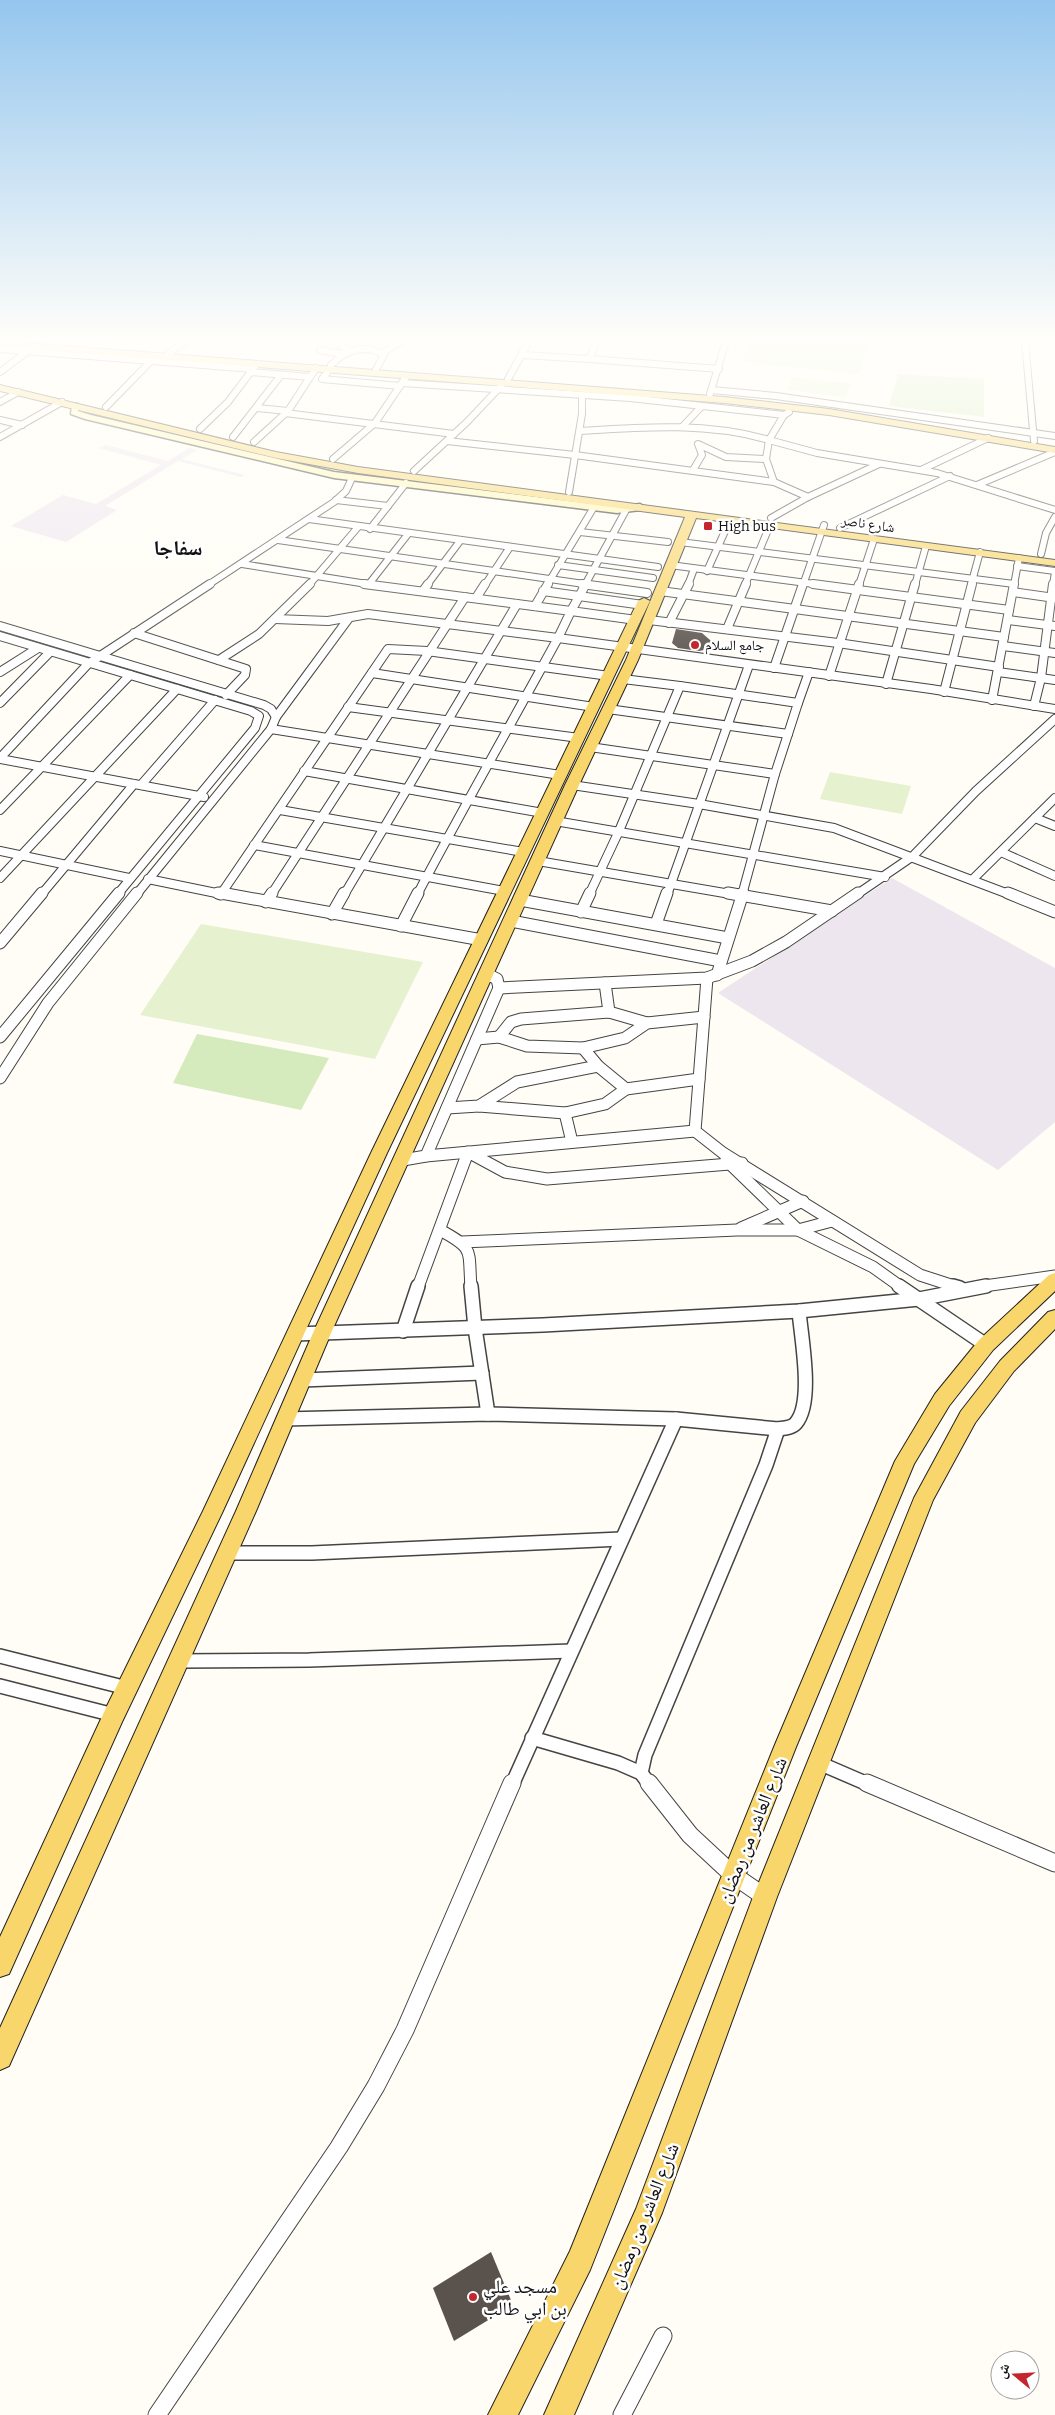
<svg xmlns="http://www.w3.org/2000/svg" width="1055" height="2415" font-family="Bitter,'Noto Naskh Arabic',serif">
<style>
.industrial{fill:#eee6ef}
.green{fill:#d5ebbd}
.pitch{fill:#e6f2cf}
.building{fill:#5a524d}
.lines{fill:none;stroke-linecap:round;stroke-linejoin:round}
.street-far4-casing{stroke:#444;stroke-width:8}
.street-far3-casing{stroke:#444;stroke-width:10}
.street-far2-casing{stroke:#444;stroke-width:13}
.street-far1-casing{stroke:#444;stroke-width:16}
.street-casing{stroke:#444;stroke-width:19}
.secondary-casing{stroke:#333;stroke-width:3}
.primary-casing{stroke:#222;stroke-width:2}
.street-far4{stroke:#fff;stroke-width:6}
.street-far3{stroke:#fff;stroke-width:8}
.street-far2{stroke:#fff;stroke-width:11}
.street-far1{stroke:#fff;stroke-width:13}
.street{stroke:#fff;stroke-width:17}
.secondary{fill:#fff6b0;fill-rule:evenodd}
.primary{fill:#f9d66b;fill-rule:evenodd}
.poi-dot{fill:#c4262e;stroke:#fff;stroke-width:2}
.labels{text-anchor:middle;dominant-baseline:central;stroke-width:5;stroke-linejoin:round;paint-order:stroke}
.far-street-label{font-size:14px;fill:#111;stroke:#fff}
.far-poi-label{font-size:14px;fill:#111;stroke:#fff;text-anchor:start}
.near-street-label{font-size:19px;fill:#111;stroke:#fff}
.near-poi-label{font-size:19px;fill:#111;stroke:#fff;text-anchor:start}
.far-town-label{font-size:21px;font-weight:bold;fill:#111;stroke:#fff}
</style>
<rect width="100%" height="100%" fill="#fffdf5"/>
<g class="industrial">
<polygon points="106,445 168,461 189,448 197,450 182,459 244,475 241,477 178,461 105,506 117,510 66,542 11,526 63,495 96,504 161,465 99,448"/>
<polygon points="892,878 1055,968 1055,1122 998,1170 718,993"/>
</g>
<g class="green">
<polygon points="898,374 984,379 984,417 889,406"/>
<polygon points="197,1034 329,1058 301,1110 173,1083"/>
</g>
<g class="pitch">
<polygon points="751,341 822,341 868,345 859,374 742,362"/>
<polygon points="793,377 851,384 846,397 787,390"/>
<polygon points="830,772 911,786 902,814 820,799"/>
<polygon points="201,924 423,962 375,1059 140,1015"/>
</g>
<g class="building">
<polygon points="676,629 702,633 718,647 699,651 678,648 672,643"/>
<polygon points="491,2252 513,2305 454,2341 433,2288"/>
</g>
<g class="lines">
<g class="street-far4-casing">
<g id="street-far4">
<polyline points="336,341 348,351"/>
<polyline points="1025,341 1034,441"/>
<polyline points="0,349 253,369"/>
<polyline points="320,350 342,354"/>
<polyline points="169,353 187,341"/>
<polyline points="382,353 402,341"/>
<polyline points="522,355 589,359 597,341"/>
<polyline points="589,359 719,369"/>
<path d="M331,365C346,350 365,343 384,355L376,369"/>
<polyline points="330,369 322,379 400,386"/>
<polyline points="0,372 28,351"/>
<polyline points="250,372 309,377"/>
<polyline points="508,379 529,341"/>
<polyline points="402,383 630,398 784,415"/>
<polyline points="712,390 776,396 1055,436"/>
<polyline points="710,394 726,341"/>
<polyline points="0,402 18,392"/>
<polyline points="106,407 151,361"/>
<polyline points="257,408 288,411"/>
<polyline points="285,413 454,434"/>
<polyline points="0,420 22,425"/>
<polyline points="682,427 702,406"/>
<polyline points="200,429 228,402 256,365"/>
<path d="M580,431C644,427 707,422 769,440L784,415L789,412"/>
<polyline points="0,437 62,402"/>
<polyline points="233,437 281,375"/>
<polyline points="447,441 575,455 774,482"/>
<polyline points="254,442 288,411 316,368"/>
<polyline points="333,459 375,423 406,377"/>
<polyline points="766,459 774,482 808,497 771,518"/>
<polyline points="693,470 702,455 698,444 726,457 766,459 769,440 817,453 937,473 1055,510"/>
<polyline points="921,470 988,438"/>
<polyline points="414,471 467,422 502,385"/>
<polyline points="977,485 1055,452"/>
<polyline points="569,492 582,414 582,395"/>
<polyline points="808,497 879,464"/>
<polyline points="336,500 388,506"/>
<polyline points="309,519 658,567"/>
<polyline points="840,528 950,476"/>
<polyline points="370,529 406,483"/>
<polyline points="580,532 668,542"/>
<polyline points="278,540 591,585"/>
<polyline points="680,542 1014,584"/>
<polyline points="1041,554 1046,533 1055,517"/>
<polyline points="242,564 373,585"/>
<polyline points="558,565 653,578"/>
<polyline points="670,565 822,585"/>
<polyline points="1017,566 1055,571"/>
<polyline points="707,571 730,520"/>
<polyline points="369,584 408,534"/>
<polyline points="208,585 334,502 346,491 352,478"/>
<polyline points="309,585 358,527"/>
<polyline points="427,585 460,541"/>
<polyline points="485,585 510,547"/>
<polyline points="547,585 594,507"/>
<polyline points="585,585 626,510"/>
<polyline points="688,585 694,569"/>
<polyline points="745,585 770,525"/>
<polyline points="803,585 824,525"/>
<polyline points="859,585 874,539"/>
<polyline points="915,585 926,546"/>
<polyline points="971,585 980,552"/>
<polyline points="1014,585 1019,558"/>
<polyline points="1053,585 1055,572"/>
</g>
</g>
<g class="street-far3-casing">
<g id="street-far3">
<polyline points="364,584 571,611 558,638 931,689 1055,709"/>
<polyline points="582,584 647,593"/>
<polyline points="586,584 571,611 636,620"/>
<polyline points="813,584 1009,610"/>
<polyline points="423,591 428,584"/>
<polyline points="543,591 643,605"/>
<polyline points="660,591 1004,637"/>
<polyline points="1013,592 1055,598"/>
<polyline points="476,598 485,584"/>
<polyline points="535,606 548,584"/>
<path d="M275,619L328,621L368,614L558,638C511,724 463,808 417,895"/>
<polyline points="649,620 838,643 999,667"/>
<polyline points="1008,620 1055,626"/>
<polyline points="669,623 689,584"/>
<polyline points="0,626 264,705 271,709 276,717 271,729 136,895"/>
<polyline points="727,629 746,584"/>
<polyline points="134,633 246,669 245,675 226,695"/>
<polyline points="0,636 251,711 259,716 255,728 117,895"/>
<polyline points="1003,646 1055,653"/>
<polyline points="219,660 259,634 310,584"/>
<polyline points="774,668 803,584"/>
<polyline points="0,672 38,648"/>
<polyline points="998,672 1055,680"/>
<polyline points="372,673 594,707"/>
<polyline points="829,676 859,584"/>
<polyline points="886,684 915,584"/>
<polyline points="944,692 972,584"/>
<polyline points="992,700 1014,584"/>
<polyline points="0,703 50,652"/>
<polyline points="798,703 809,672"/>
<polyline points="1034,706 1041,678 1053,584"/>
<polyline points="348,707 579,738"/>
<polyline points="608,709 788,734 798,703 680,686"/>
<polyline points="276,717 349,618"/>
<polyline points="271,729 560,775"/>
<polyline points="590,747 775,774 742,895"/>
<polyline points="0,758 88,664 210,584"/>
<polyline points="0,759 204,797"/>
<polyline points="304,771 543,813"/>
<polyline points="775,774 788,734"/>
<polyline points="141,785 215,700"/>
<polyline points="572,785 699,804 834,828 1011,895"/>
<polyline points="0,810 130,675"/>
<polyline points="280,810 523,852"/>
<polyline points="1035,818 1055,826"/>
<polyline points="555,821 885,877"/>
<polyline points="254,845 504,891"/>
<polyline points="0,851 129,878"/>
<polyline points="1001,852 1055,876"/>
<polyline points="538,861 736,895"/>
<polyline points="0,878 177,689"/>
<polyline points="148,879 221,894"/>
<polyline points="972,880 1055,798"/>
<polyline points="41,895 134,784"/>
<polyline points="225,895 221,894 388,649 427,651 609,676"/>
<polyline points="271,895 465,597"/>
<polyline points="344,895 517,604"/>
<polyline points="589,895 619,831 680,686 623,679"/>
<polyline points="667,895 749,665"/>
<polyline points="856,895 913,856 976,791 1055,719"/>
</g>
</g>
<g class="street-far2-casing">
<g id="street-far2">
<polyline points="218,893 221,894"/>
<polyline points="221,893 482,940"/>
<polyline points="728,893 832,911"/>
<polyline points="1008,893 1055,912"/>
<polyline points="520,900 728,938"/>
<polyline points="266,902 272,893"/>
<polyline points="581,912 590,893"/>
<polyline points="332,914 344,893"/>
<polyline points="511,921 721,961"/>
<polyline points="656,924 667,893"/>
<polyline points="401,926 418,893"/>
<polyline points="0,943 42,893"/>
<polyline points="487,974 497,979 499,988 707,978 752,961 786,942 858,893"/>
<polyline points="717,975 743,893"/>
<polyline points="707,978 695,1131 723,1153 920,1275 957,1287"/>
<polyline points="605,983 609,1012"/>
<polyline points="0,1037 119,893"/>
<polyline points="499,1037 511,1022 521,1019 609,1012 647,1023"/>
<polyline points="477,1039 499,1037 527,1046 583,1048"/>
<polyline points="598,1066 583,1048 625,1038 647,1023 704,1017"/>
<polyline points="0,1078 48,1003 137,893"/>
<polyline points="479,1106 565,1113"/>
<polyline points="447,1108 479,1106 517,1082 598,1066 626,1089 699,1079"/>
<polyline points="572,1142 565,1113 605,1104 626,1089"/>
<polyline points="426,1156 499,988"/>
<polyline points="403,1160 426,1156 695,1131"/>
<polyline points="726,1160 798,1230 873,1267 901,1287"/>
<polyline points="741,1228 803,1201"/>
<path d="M440,1230C475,1249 468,1249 471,1287"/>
<polyline points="462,1242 737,1230 798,1230 832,1221"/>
<polyline points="418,1287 468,1152 505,1172 547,1179 742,1163"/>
<polyline points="977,1287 1055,1276"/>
</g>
</g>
<g class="street-far1-casing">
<g id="street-far1">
<polyline points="471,1286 475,1328 488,1414"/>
<polyline points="899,1286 986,1345"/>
<polyline points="953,1286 960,1288"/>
<polyline points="403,1331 418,1286"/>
<polyline points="295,1334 543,1325 799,1311 919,1299 986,1286"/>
<polyline points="302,1380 482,1373"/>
<polyline points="284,1419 488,1414 676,1419"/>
<polyline points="226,1553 312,1553 621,1539"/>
<polyline points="0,1656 127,1688"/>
<polyline points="178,1661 309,1660 571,1651"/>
<polyline points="0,1686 114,1715"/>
<polyline points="532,1738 618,1763 641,1773 650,1785"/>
<polyline points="819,1763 870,1785"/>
<polyline points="641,1773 645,1755 766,1465 778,1429"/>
<path d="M512,1785L676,1419L778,1429C784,1428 792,1428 796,1423C814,1402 801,1337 799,1311"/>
</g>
</g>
<g class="street-casing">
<g id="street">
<polyline points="649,1783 690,1835 733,1875 765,1897"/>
<polyline points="867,1783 1055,1863"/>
<polyline points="157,2415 339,2147 376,2086 405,2030 512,1783"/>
<polyline points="622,2415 663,2336"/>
</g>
</g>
<g class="secondary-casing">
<polygon id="secondary" points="72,404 78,404 78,411 91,415 334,472 617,507 640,504 645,507 640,510 617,513 334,478 85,419 71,414"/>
</g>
<g class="primary-casing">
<g id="primary">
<polygon points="0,341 724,397 829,409 1055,447 1055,453 829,415 724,403 0,347"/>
<polygon points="0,385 276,452 358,467 1055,560 1055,566 696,518 638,660 579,785 331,1333 256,1511 9,2066 0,2070 0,2028 236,1511 313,1333 565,785 626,660 685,517 358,473 276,458 0,391"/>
<polygon points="644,598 650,601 387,1153 222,1513 122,1722 9,1974 0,1977 0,1937 106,1708 203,1511 371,1153 638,601"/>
<polygon points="1055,1273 1055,1291 993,1350 949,1406 914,1464 796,1747 590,2270 518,2415 488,2415 570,2251 774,1747 895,1461 935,1394 979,1340 1049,1275"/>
<polygon points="1055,1310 1055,1329 1014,1371 975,1423 933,1500 777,1897 662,2213 574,2415 544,2415 636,2209 753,1897 914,1498 961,1411 1000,1361 1048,1312"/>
</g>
</g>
<use href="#street-far4" class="street-far4"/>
<use href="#street-far3" class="street-far3"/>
<use href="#street-far2" class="street-far2"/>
<use href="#street-far1" class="street-far1"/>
<use href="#street" class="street"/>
<use href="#secondary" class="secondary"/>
<use href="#primary" class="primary"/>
</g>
<linearGradient id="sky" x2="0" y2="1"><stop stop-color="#95c6ee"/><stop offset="0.5" stop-color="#fffefa"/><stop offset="1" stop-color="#fffefa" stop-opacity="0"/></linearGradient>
<rect width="1055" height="679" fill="url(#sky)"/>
<g class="poi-dot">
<rect x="703" y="521" width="10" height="10" rx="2.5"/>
<circle cx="695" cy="645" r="5"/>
<circle cx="473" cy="2297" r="5"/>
</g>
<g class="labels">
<g class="far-street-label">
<text transform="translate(868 524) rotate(8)">شارع ناصر</text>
</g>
<g class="far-poi-label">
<text x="718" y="526">High bus</text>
<text x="705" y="645">جامع السلام</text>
</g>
<g class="near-street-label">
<text transform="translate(752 1830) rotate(-68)">شارع العاشر من رمضان</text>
<text transform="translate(644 2216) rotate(-68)">شارع العاشر من رمضان</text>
</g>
<g class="near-poi-label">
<text x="483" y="2286">مسجد علي<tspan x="483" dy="22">بن ابي طالب</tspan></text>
</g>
<g class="far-town-label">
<text x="178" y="548">سفاجا</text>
</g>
</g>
<g transform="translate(1015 2375) rotate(288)"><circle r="24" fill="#ffffff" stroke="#a0a0a0"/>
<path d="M0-4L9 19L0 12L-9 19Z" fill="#c4262e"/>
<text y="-8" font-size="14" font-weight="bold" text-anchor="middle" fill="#111111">ش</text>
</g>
</svg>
